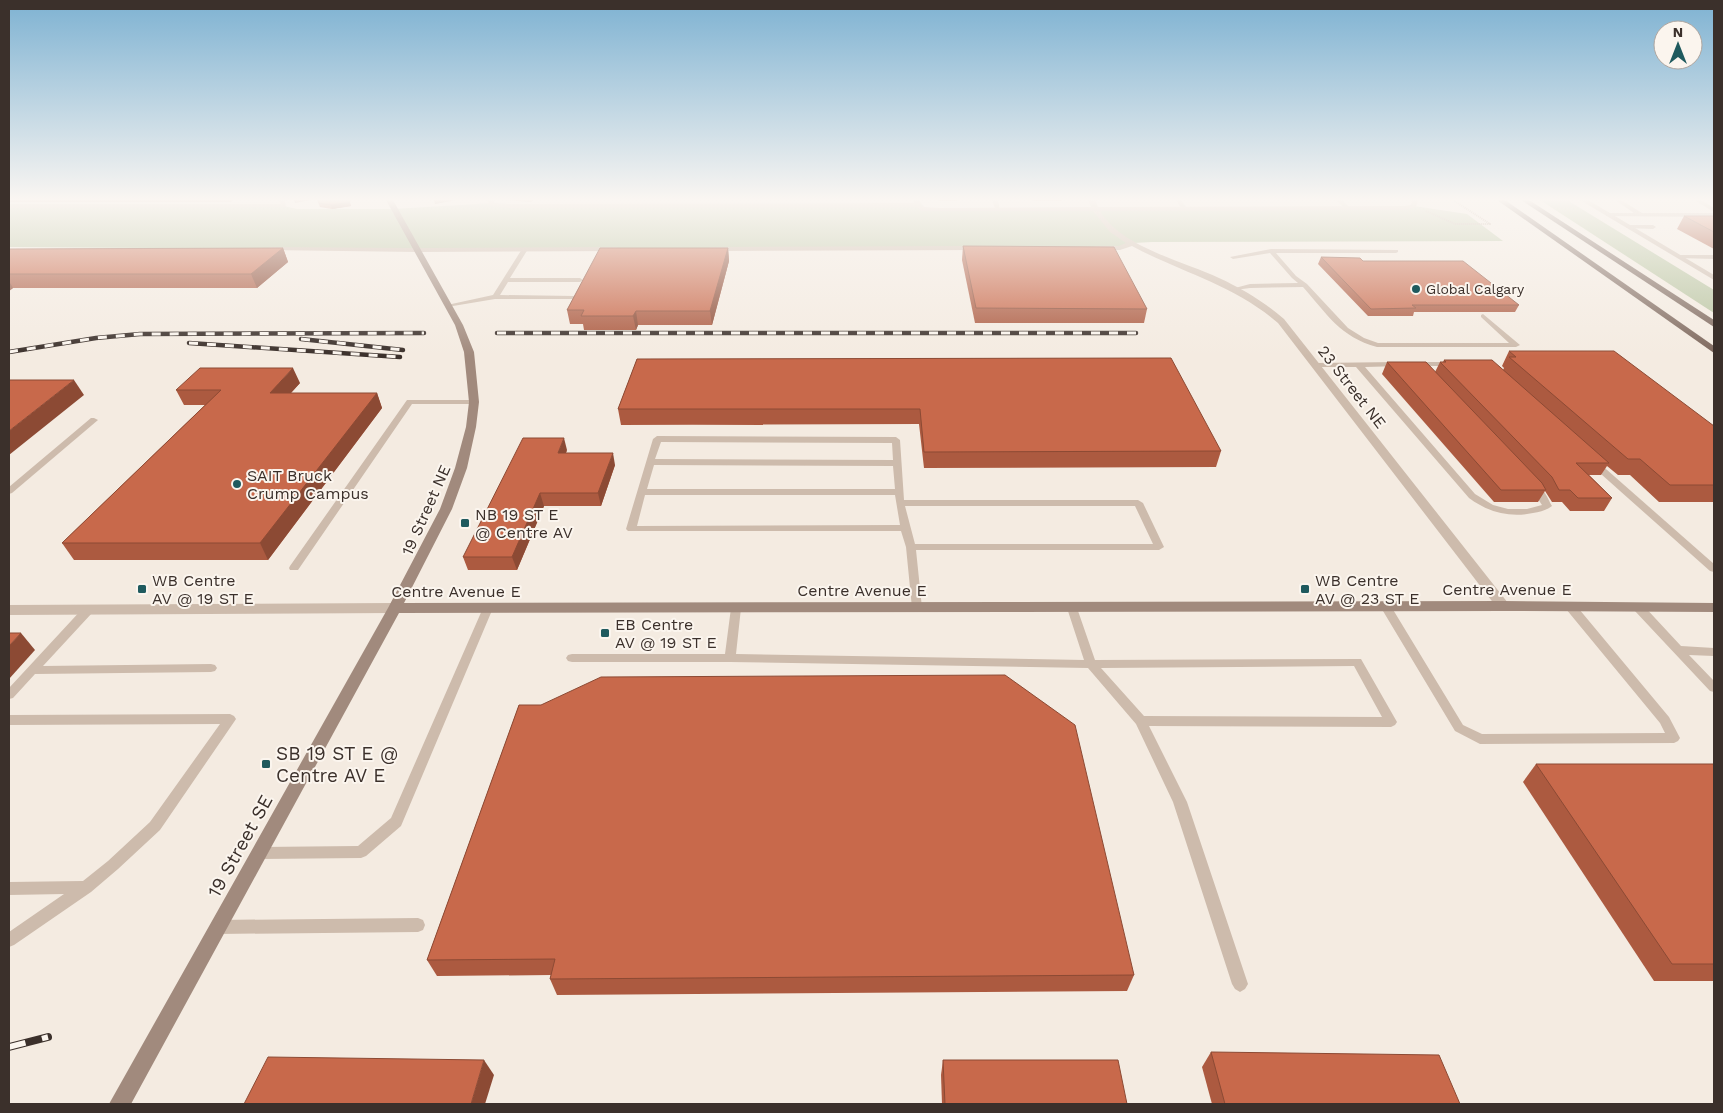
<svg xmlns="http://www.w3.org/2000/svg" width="1723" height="1113" font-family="'Work Sans',sans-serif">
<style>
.green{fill:#b8c4a0}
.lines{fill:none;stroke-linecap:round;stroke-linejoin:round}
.path{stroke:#b9a596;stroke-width:2;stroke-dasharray:1 1;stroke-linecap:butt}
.lane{fill:#cdbbac;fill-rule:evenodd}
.street{fill:#cdbbac;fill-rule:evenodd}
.secondary{fill:#a18a7d;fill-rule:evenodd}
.primary{fill:#7d675c;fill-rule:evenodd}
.rail-far1-casing{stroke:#3b302b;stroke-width:4.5}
.rail-casing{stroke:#3b302b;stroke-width:8}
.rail-far1{stroke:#fbf5ee;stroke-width:3;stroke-dasharray:9;stroke-linecap:butt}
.rail{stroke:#fbf5ee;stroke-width:5.5;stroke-dasharray:17;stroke-linecap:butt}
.wall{fill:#ac5a40}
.shaded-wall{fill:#8c4a34}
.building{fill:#c8694b;stroke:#8c4a34}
.poi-dot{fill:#1f5a5e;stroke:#fbf5ee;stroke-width:2}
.labels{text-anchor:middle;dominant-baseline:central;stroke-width:4;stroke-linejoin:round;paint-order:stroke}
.far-poi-label{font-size:14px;fill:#3b302b;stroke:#fbf5ee;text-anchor:start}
.street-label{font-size:16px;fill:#3b302b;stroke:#fbf5ee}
.poi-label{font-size:16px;fill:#3b302b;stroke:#fbf5ee;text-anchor:start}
.near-poi-label{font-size:19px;fill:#3b302b;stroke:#fbf5ee;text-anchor:start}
.near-street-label{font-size:19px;fill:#3b302b;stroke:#fbf5ee}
</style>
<rect width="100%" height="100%" fill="#f4ebe1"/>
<g class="green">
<polygon points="1540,200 1567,200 1714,290 1714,313"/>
<polygon points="492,203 493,205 917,205 922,209 1405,208 1414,206 1467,214 1503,241 1152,242 1133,243 1120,248 417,250 9,247 9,206 284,206 297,209 394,209"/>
</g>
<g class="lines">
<polyline class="path" points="1426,211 1455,224 1490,224 1453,200"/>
<g class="lane">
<polygon points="279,200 285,200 286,207 9,208 9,204 281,204"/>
<polygon points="487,200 493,200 495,203 509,204 917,203 920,205 917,207 509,208 491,206"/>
<polygon points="992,200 998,200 1000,211 996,211"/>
<polygon points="1176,200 1181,200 1186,207 1185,208 1181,208"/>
<polygon points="1336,200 1342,200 1349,207 1344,208"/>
<polygon points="1615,200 1621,200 1642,213 1714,213 1714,217 1606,216 1606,214 1608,213 1634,213"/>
<polygon points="1694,200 1701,200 1714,208 1714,212"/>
<polygon points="1629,225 1653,225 1656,227 1653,229 1627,228 1626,227"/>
<polygon points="270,247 417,248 420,250 417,252 268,250 268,248"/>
<polygon points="525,247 528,249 510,278 580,278 583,280 580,282 508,282 500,295 575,296 577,297 577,299 495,299 447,307 447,305 493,295 522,249"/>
<path d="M1271,249L1398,250V252L1396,253H1276L1296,276L1307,284L1348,328L1364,338L1378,343H1509L1481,317V315L1483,314L1520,345L1516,347H1377C1340,337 1327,314 1303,287L1250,288L1235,290V288L1250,284L1298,283L1292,278L1270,253L1233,259L1230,257Z"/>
<polygon points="1680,255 1714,255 1714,259 1678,258 1677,257"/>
<path d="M1399,362L1403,364L1402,366L1365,367L1475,494L1493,505L1508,509H1527L1542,505L1530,487L1535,484C1544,487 1547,498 1552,506C1547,510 1540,512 1533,513C1509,518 1488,512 1469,498L1356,367H1315L1311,365L1315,363Z"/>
<polygon points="1413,362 1451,362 1455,364 1451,366 1416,366 1412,364"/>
<polygon points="407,400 474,400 478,402 474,404 412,404 298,570 290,570 289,568 290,566"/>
<polygon points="91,418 94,418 98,420 12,493 9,494 9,487"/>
<path d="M657,436L896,437L900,440L904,500H1138L1143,503L1164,547L1159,550H916L922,608L917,612L912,608L906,547L901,531H628L626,529L653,439ZM661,442L892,443L893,460L655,459ZM654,465L893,466L895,489H647ZM645,495H895L900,525L637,526ZM905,506H1135L1153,544H915Z"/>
<polygon points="1595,461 1598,462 1714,564 1714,572 1710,571 1592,466 1591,464 1592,462"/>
<polygon points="1385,602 1389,603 1463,725 1482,734 1665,733 1660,723 1566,609 1565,606 1570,602 1574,603 1669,717 1680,738 1678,741 1674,743 1480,744 1455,731 1380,606"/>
<polygon points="1638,603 1642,604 1681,646 1714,648 1714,656 1689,655 1714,681 1714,692 1710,691 1634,610 1633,607"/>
<polygon points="488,604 493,608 401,826 366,856 361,858 261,859 256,857 254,853 256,849 261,847 358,846 391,818 483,608"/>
<path d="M736,604L741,608L736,654L1084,660L1067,608L1072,604L1077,608L1095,660L1361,659L1397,722L1395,725L1391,727L1149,726L1187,802L1248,984L1245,989L1240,992L1235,989L1232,984L1173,802L1136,724L1088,668L730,662H572L568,661L566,658L568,655L572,654H725L731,608ZM1354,666L1382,717L1144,716L1101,668Z"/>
<polygon points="88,606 92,607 93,610 92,613 43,666 211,664 215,665 217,668 215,671 211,672 35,674 13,698 9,699 9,688 84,607"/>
<polygon points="230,714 234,716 236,719 234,722 160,830 118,869 91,892 14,945 9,947 9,932 64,894 9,895 9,882 83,881 108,861 150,822 220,724 9,725 9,715"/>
<polygon points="418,918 423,920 425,925 423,930 418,932 218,934 213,932 211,927 213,922 218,920"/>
</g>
<g class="street">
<path d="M913,200H919L924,207L940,208L1091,207L1088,200H1095L1098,207L1405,206L1411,205L1412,200H1418L1416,207L1405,210L1100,211C1121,247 1183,261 1219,278C1243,289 1264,302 1284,319L1508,603L1510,606L1508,609H1498L1278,323C1233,284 1182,273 1132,246L1120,250H1095V246H1119L1126,243L1110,232L1093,211H922L915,206Z"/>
<polygon points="1580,200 1588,200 1714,275 1714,280"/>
<polygon points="978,246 981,246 981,250 711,251 707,249 711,247"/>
<polygon points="616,247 620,249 619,251 417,252 413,250 417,248"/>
<polygon points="395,603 400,605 402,608 400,611 395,613 9,615 9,605"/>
</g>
<polygon class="secondary" points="386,200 393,200 463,325 474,352 479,402 476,427 467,468 452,509 404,603 1503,601 1714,603 1714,612 1503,611 399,613 131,1104 109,1104 388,608 440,509 455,468 466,427 469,402 464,352 455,325"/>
<g class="primary">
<polygon points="1497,200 1505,200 1714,346 1714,353"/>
<polygon points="1521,200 1529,200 1714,320 1714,327"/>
</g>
<g class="rail-far1-casing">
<g id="rail-far1">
<polyline points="497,333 1136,333"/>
<polyline points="301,339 403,350"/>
<polyline points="189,343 400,357"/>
<polyline points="9,352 96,338 140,334 424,333"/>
</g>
</g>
<g class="rail-casing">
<polyline id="rail" points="9,1047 48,1037"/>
</g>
<use href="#rail-far1" class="rail-far1"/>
<use href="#rail" class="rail"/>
</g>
<g class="wall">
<polygon points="9,200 233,200 231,202 9,202"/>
<polygon points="317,200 349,200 351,206 332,209 320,207"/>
<polygon points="505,200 534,200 531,202"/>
<rect x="939" y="200" width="18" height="1"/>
<rect x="1033" y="200" width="29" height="1"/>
<polygon points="1684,216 1714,216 1714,249 1677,229"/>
<polygon points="963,246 1147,309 1144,323 975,323 962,260"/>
<polygon points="283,248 288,262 257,288 13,288 9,291 9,249"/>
<polygon points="728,248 729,261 712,325 638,325 636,330 584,330 583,324 570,324 567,310"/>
<polygon points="1321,257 1363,261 1519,305 1515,312 1414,312 1413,316 1368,316 1318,264"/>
<polygon points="1509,351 1714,426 1714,502 1659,502 1630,475 1618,475 1607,466 1601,475 1589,475 1612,498 1604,511 1570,511 1562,502 1552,502 1545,491 1538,502 1494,502 1382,374 1387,362 1435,372 1440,362 1443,362 1444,360 1503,370 1504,368 1502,366"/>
<polygon points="637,359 1221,451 1216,467 924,468 919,424 621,425 618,409"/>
<polygon points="300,383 291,393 377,393 382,408 268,560 74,560 62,543 205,405 184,405 176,390"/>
<polygon points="567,450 566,453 615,465 601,506 544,506 517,570 468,570 463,557"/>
<polygon points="519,705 1134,975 1127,991 557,995 550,979 551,975 437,976 427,960"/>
<polygon points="1536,764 1714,764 1714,981 1654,981 1523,782"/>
<polygon points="1211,1052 1460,1104 1212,1104 1202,1067"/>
<polygon points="943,1060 1127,1104 942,1104 941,1075"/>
</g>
<g class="shaded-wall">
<polygon points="294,200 311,200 295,203"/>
<polygon points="434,200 457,200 435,204"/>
<polygon points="350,202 351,206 332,209 331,205"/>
<polygon points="283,248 288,262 257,288 251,274"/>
<polygon points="728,248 729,261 712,325 710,311"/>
<polygon points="9,281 13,288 9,291"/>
<polygon points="636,311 638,325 636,330 633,316"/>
<polygon points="293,368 300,383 277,408 270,393"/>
<polygon points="74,380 84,395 9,455 9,431"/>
<polygon points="377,393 382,408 268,560 260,543"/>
<polygon points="564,438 567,450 561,465 558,453"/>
<polygon points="613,453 615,465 601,506 598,493"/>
<polygon points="540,493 544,506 517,570 512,557"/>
<polygon points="21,633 35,650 9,679 9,646"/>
<polygon points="484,1060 494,1075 485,1104 471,1104"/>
</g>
<g class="building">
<polygon points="318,200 349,200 350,202 331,205 319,203"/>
<polygon points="1684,216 1714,216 1714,232"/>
<polygon points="963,246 1114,247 1147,309 976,308"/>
<polygon points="283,248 251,274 9,274 9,249"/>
<polygon points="600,248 728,248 710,311 636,311 633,316 581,316 584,310 567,310"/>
<polygon points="1321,257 1360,258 1363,261 1463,261 1519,305 1412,305 1416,308 1371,309"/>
<polygon points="1509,351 1614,351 1714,426 1714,485 1670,485 1640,459 1628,459 1509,357 1516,357"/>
<polygon points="1171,358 1221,451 924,452 920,409 618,409 637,359"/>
<polygon points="1444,360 1492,360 1609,463 1576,463 1612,498 1578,498 1570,490 1559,490 1552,477 1440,362 1446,362"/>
<polygon points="1387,362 1426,362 1542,483 1546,490 1501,490"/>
<polygon points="200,368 293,368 270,393 377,393 260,543 62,543 221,390 176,390"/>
<polygon points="9,380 74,380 9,431"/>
<polygon points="523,438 564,438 558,453 613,453 598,493 540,493 512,557 463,557"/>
<polygon points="9,633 21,633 9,646"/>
<polygon points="1005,675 1075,725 1134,975 550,979 555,959 427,960 519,705 541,705 601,677"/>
<polygon points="1536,764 1714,764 1714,964 1672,964"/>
<polygon points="1211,1052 1439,1055 1460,1104 1225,1104"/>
<polygon points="268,1057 484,1060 471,1104 244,1104"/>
<polygon points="943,1060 1118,1060 1127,1104 945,1104"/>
</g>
<linearGradient id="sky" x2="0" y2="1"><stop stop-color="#7eb2d2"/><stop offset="0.56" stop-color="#faf6f2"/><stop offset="1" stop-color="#faf6f2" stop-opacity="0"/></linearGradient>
<rect width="1723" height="356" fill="url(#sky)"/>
<g class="poi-dot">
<circle cx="1416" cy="289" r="5"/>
<circle cx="237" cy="484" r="5"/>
<rect x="460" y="518" width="10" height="10" rx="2.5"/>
<rect x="137" y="584" width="10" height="10" rx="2.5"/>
<rect x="1300" y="584" width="10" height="10" rx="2.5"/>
<rect x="600" y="628" width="10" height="10" rx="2.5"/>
<rect x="261" y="759" width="10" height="10" rx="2.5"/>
</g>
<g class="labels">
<g class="far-poi-label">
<text x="1426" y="289">Global Calgary</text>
</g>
<g class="street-label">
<text transform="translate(1352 387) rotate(52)">23 Street NE</text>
<text transform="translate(426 510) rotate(-66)">19 Street NE</text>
<text x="1507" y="589">Centre Avenue E</text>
<text x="862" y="590">Centre Avenue E</text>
<text x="456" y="591">Centre Avenue E</text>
</g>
<g class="poi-label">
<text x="247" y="475">SAIT Bruck<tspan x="247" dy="18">Crump Campus</tspan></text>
<text x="475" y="514">NB 19 ST E<tspan x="475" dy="18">@ Centre AV</tspan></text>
<text x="152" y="580">WB Centre<tspan x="152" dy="18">AV @ 19 ST E</tspan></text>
<text x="1315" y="580">WB Centre<tspan x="1315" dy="18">AV @ 23 ST E</tspan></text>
<text x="615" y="624">EB Centre<tspan x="615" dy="18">AV @ 19 ST E</tspan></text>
</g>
<g class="near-poi-label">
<text x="276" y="753">SB 19 ST E @<tspan x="276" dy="22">Centre AV E</tspan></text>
</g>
<g class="near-street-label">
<text transform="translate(240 846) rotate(-61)">19 Street SE</text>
</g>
</g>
<rect width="1723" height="1113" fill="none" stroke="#3b302b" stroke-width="20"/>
<g transform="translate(1678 45)"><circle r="24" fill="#fbf5ee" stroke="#aea6a0"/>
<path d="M0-4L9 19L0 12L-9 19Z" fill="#1f5a5e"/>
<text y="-8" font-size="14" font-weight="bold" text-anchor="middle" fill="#3b302b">N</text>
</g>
</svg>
